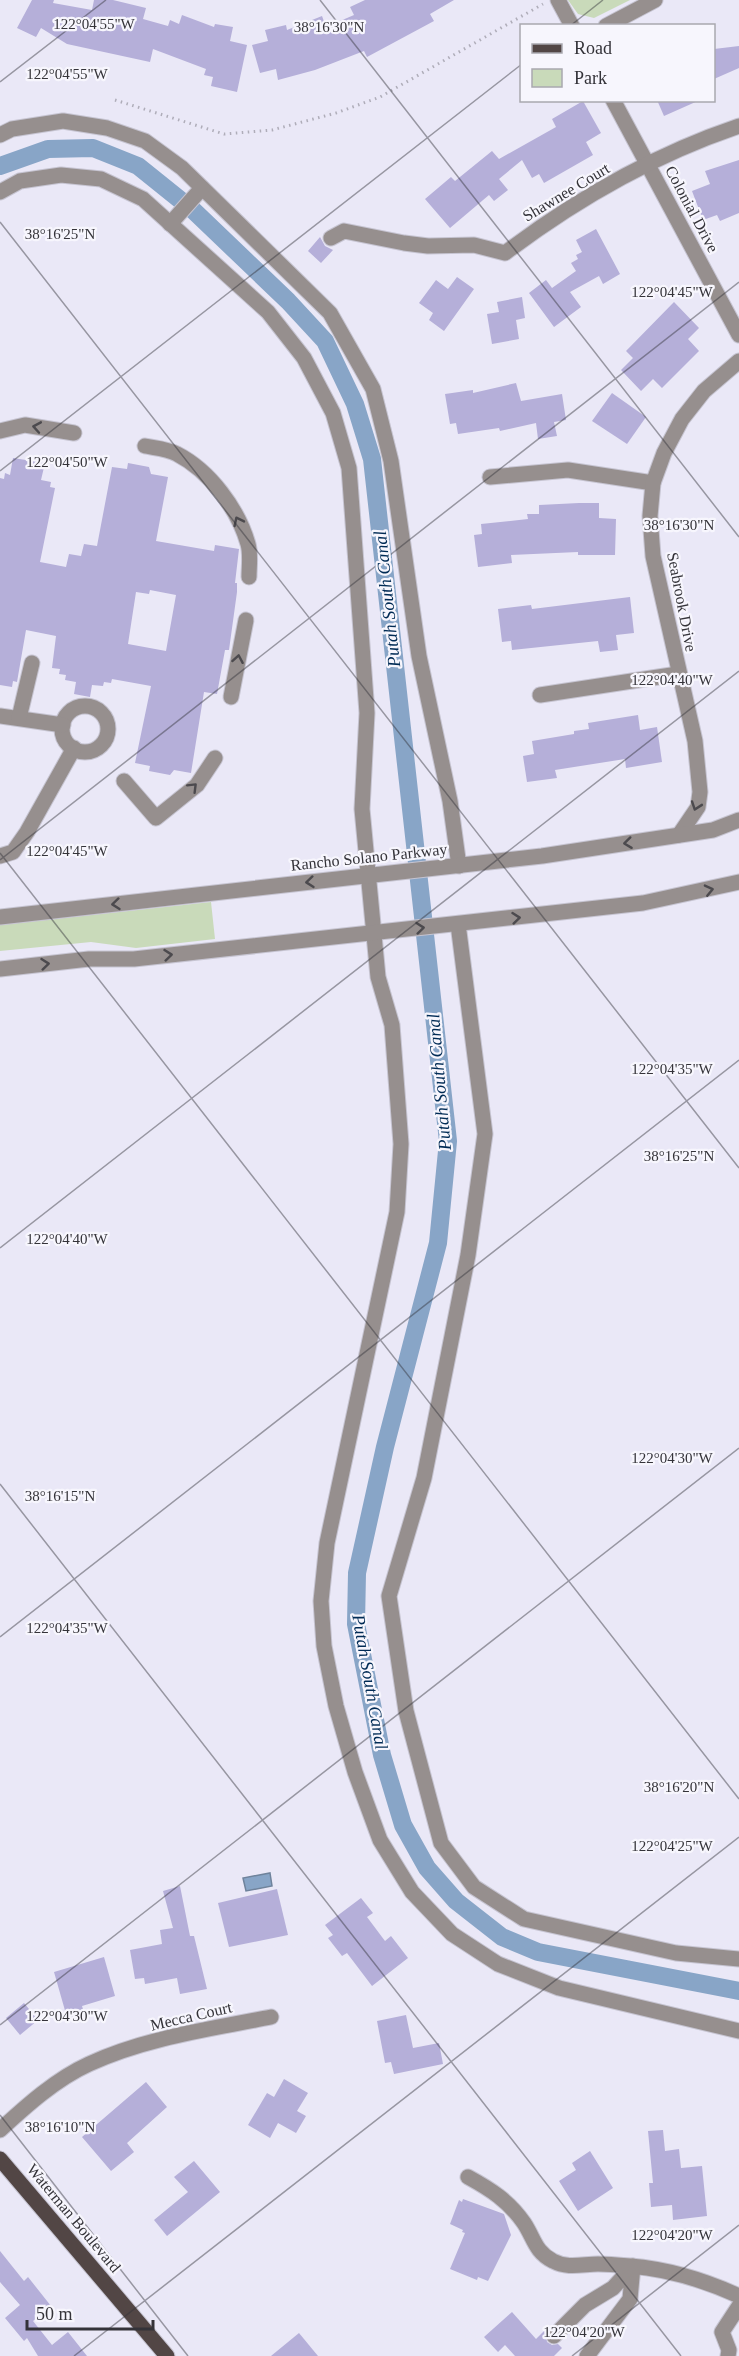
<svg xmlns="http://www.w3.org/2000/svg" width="739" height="2356" font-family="Georgia,serif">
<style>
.green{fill:#c9daba}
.water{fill:#88a5c7;stroke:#6f839c;stroke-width:1.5}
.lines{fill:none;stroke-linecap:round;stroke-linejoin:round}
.canal{stroke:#88a5c7;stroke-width:18}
.building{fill:#b5afd9;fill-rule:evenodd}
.minor-casing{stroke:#c6c4d1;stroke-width:17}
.major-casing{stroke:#c6c4d1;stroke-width:17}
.path{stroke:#afadb9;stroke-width:3;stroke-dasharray:1.5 4.5;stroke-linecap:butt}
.minor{stroke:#968f8e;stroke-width:15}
.major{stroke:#524645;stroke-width:15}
.oneway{stroke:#4c4a4e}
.ticks{fill:none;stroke:#343339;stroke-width:1.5;stroke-opacity:0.45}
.labels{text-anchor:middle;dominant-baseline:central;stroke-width:4.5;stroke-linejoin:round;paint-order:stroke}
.street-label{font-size:16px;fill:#343339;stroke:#f7f6fd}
.water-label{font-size:18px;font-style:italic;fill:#002b55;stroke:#f7f6fd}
.ticks-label{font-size:15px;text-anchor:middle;fill:#343339;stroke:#f7f6fd;stroke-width:4.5;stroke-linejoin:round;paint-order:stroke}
</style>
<rect width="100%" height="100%" fill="#eae8f7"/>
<g class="green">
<polygon points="568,0 630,0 594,18 578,14"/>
<polygon points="211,902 215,939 136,948 91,942 0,951 0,925"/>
</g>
<polygon class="water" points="270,1873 272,1886 246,1891 243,1878"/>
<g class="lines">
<polyline class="canal" points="0,166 48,149 93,148 138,166 194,211 288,301 325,341 355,404 372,459 448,1141 438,1243 385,1447 357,1573 356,1624 382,1755 403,1825 427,1868 456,1901 502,1937 538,1952 739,1991"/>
</g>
<g class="building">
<polygon points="32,0 54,0 53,3 92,10 94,0 113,0 146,8 143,19 168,26 170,20 179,24 182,15 214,27 215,24 233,27 230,41 247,45 237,92 211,86 213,77 204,75 206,69 153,49 150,62 67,44 41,28 36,37 17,28"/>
<polygon points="365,0 454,0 430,14 434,21 367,57 364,51 315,70 278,80 276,69 260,73 252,45 268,41 265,30 286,25 287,30 322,16 326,27 354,15 350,7"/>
<polygon points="739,46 739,68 714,79 714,49"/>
<polygon points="657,100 700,100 664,116"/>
<polygon points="583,101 601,133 586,142 593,155 544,183 539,174 532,178 522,160 499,179 508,190 494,201 489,195 450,228 425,199 451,177 455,181 492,151 499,159 556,127 552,119"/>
<polygon points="739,160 739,213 720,221 717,215 703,220 692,191 710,184 705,171"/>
<polygon points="596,229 620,274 603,284 599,276 570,292 581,307 554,327 529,293 546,280 552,288 576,271 571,263 578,259 576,255 582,252 576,240"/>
<polygon points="320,237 325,246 333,250 321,263 308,251"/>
<polygon points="457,277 474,289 444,331 429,320 433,313 419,303 436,280 448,289"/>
<polygon points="522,297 525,318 516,320 519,339 492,344 487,314 499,312 497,302"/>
<polygon points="674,302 699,328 688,339 699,351 662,388 653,379 641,391 621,370 633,358 626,351"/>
<polygon points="516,383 521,401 562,394 566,420 554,422 557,436 538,439 536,423 500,431 499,428 458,434 456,423 450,424 445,394 473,390 473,393"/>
<polygon points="612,393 646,417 627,444 592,421"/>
<path d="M13,458L45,463L41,480L51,482L50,487L55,488L40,562L66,567L69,554L81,556L84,544L97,546L112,467L127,469L128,463L149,467L151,474L168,477L156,541L214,551L215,545L239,549L235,583H237V592L229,650H225L217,694L204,692L191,773L174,770L170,775L149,771L150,766L135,763L151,686L112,679L111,683L104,682L103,686L92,685L90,697L74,694L76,682L65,680L66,675L59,674L60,669L52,668L56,636L26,630L17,682L13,681L12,687L0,685V478L4,479L5,473L10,475ZM150,590L176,595L166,651L128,644L136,592L149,594Z"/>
<polygon points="579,503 599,503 599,518 616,519 615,555 578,555 578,552 511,555 512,563 478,567 474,535 482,534 481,524 528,519 527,514 539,514 539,505"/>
<polygon points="630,597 634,633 616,635 618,650 600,652 598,641 512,650 511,641 502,642 498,609 531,605 532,609"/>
<polygon points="638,715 640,730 657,727 662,762 626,768 625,759 555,770 557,778 527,782 523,756 534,754 532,741 574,734 574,731 589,729 588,723"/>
<polygon points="180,1886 190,1936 194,1936 207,1989 180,1994 177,1978 145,1984 144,1978 135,1979 130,1950 162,1944 160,1930 173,1928 163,1891"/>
<polygon points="277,1889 288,1935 229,1947 218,1903"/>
<polygon points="361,1898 373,1913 367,1917 385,1941 391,1936 408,1958 372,1986 347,1953 342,1956 328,1938 333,1935 325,1925"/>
<polygon points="104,1957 115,1996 82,2006 85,2016 68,2021 54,1972"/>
<polygon points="24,2003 38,2020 20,2035 6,2018"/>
<polygon points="406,2015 413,2048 439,2043 443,2064 394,2074 391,2062 385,2063 377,2021"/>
<polygon points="284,2079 308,2093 297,2111 306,2116 296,2133 278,2123 270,2138 248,2125 267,2093 274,2097"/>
<polygon points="146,2082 167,2107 127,2143 134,2152 111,2171 82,2137"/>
<polygon points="663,2130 665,2151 679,2149 681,2168 702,2166 707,2216 673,2220 672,2205 651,2207 649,2183 653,2183 648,2131"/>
<polygon points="590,2151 613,2188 578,2211 559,2181 576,2170 572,2163"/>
<polygon points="194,2161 220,2192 167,2236 154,2220 188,2192 174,2177"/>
<polygon points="463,2199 504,2214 511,2235 488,2281 478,2277 477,2280 450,2269 465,2233 462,2232 463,2230 450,2224 459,2200 462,2202"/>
<polygon points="0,2251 24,2281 28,2277 51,2306 33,2321 52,2345 68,2332 87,2356 38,2356 27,2338 24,2341 5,2318 20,2305 0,2282"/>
<polygon points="512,2312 536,2339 545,2330 547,2342 552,2345 558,2344 562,2348 554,2356 515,2356 505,2345 498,2352 484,2337"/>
<polygon points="299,2333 318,2356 271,2356"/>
</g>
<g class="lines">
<g class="minor-casing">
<g id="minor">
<polyline points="558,0 572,26"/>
<polyline points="606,26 655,0"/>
<polyline points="613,100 739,335"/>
<polyline points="0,135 12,129 63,121 107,128 145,141 182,168 330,313 373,389 391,461 419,656 450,801 459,866"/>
<polyline points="0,192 20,181 61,175 101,179 143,199 268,312 304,358 333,413 349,468 367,713 362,809 378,977 392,1025 401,1144 397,1212 327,1543 321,1601 324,1646 336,1706 355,1772 380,1840 412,1892 452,1934 498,1964 559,1988 739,2031"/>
<polyline points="170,224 202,188"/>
<path d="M331,238L344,231L404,243L428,246L474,245L505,253C575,200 656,154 739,126"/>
<polyline points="0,431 25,425 74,433"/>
<path d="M145,446C155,448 168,449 177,454C210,471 238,509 248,544C251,554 249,567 249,577"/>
<polyline points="490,477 568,470 653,483"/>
<polyline points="540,695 678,674"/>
<polyline points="231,697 246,620"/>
<circle cx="85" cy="729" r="23"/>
<polyline points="0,716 63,725"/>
<polyline points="19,718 32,663"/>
<polyline points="124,781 156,818 197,785 215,758"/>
<polyline points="679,835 698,807 700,792 695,741 653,556 650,516 653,483 664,453 682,419 704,391 739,361"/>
<polyline points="0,856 13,852 27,832 74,748"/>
<polyline points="0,917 542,856 713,830 739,820"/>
<polyline points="458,924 485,1134 468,1255 424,1478 389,1596 406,1711 441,1843 474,1887 524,1919 676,1953 739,1959"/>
<polyline points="0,969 89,959 134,959 643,903 739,882"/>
<path d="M0,2130C26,2106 56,2079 89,2064C145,2038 210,2029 271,2017"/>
<path d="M468,2177C490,2189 509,2201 524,2223C534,2238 535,2252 553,2261C568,2269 583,2264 598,2264C608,2264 619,2265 630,2266C668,2269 704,2280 739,2296"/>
<polyline points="554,2336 585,2305 613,2288 633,2266 630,2299 587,2356"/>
<polyline points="728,2356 729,2350 722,2332 739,2306"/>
</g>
</g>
<g class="major-casing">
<polyline id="major" points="0,2159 167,2356"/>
</g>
<polyline class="path" points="115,100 224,134 272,130 336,113 380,97 543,4"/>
<use href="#minor" class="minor"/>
<use href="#major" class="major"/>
</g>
<defs><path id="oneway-chevron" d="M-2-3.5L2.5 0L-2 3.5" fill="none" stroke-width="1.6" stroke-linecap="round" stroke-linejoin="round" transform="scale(1.5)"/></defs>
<g class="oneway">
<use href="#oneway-chevron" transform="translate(37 427) rotate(-170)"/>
<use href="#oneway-chevron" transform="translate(238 521) rotate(-116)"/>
<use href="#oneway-chevron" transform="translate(238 659) rotate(-80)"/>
<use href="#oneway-chevron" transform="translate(193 787) rotate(-45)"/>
<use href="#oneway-chevron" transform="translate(696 806) rotate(109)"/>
<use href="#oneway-chevron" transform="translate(628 843) rotate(173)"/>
<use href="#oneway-chevron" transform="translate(310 882) rotate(174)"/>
<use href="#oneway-chevron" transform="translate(709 890) rotate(-13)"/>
<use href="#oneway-chevron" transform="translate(116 904) rotate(174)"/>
<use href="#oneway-chevron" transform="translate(516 918) rotate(-6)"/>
<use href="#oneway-chevron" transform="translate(420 928) rotate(-6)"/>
<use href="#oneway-chevron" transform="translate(168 955) rotate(-6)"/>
<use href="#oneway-chevron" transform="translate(45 964) rotate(-6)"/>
</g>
<path class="ticks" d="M320,0L739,537M570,26L603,0M0,82L106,0M0,222L739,1168M0,471L522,64M0,853L739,1799M0,860L739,282M0,1248L739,671M0,1484L681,2356M0,1637L739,1060M0,2025L739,1448M0,2115L188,2356M74,2356L739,1837M572,2356L739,2225"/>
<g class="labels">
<g class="street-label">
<text transform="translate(566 192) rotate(-31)">Shawnee Court</text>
<text transform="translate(692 209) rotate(62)">Colonial Drive</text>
<text transform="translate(682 602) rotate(79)">Seabrook Drive</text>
<text transform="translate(369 857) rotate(-6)">Rancho Solano Parkway</text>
<text transform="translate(191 2016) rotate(-13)">Mecca Court</text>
<text transform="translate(74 2218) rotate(50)">Waterman Boulevard</text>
</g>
<g class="water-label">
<text transform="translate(387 599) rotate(-96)">Putah South Canal</text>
<text transform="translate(439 1082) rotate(-95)">Putah South Canal</text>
<text transform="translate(370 1682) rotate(80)">Putah South Canal</text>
</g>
</g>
<g class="ticks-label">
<text x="94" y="29">122°04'55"W</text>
<text x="329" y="32">38°16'30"N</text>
<text x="67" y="79">122°04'55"W</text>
<text x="60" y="239">38°16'25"N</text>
<text x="672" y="297">122°04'45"W</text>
<text x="67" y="467">122°04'50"W</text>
<text x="679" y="530">38°16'30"N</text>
<text x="672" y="685">122°04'40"W</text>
<text x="67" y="856">122°04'45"W</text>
<text x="672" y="1074">122°04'35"W</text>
<text x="679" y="1161">38°16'25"N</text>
<text x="67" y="1244">122°04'40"W</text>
<text x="672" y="1463">122°04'30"W</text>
<text x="60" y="1501">38°16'15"N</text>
<text x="67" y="1633">122°04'35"W</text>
<text x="679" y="1792">38°16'20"N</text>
<text x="672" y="1851">122°04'25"W</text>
<text x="67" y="2021">122°04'30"W</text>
<text x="60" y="2132">38°16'10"N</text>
<text x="672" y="2240">122°04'20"W</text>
<text x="584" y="2337">122°04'20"W</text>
</g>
<rect x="520" y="24" width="195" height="78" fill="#f7f6fd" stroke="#a9a8af" stroke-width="1.5"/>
<rect x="532" y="44" width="30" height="9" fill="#524645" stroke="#a9a8af" stroke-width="1.5"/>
<text x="574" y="54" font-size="18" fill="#343339">Road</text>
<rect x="532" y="69" width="30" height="18" fill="#c9daba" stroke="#a9a8af" stroke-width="1.5"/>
<text x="574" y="84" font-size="18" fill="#343339">Park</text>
<path d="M27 2320v9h126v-9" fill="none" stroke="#343339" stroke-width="3"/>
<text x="36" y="2320" font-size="18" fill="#343339" stroke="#f7f6fd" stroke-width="4.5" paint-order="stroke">50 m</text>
</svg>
